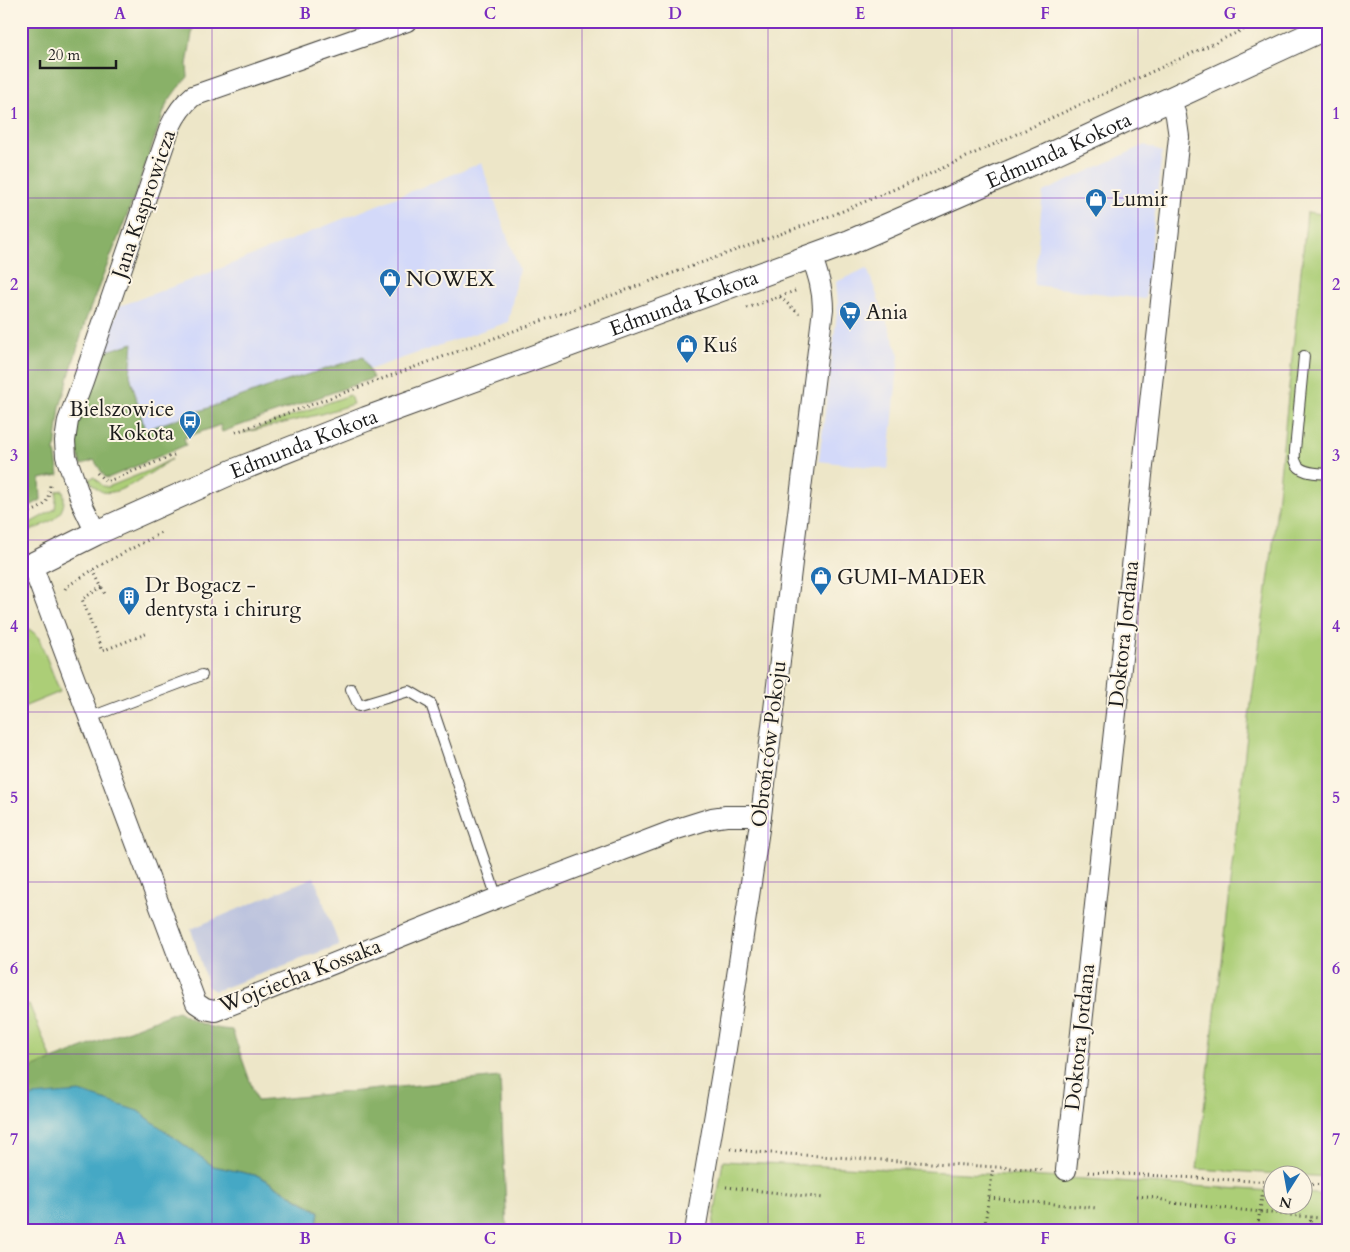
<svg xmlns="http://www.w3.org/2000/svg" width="1350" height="1252" font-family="Cardo,serif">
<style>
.built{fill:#d3d9f9}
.industrial{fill:#bcc3de}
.green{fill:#acce77;stroke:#64754a}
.forest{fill:#89b168;stroke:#526642}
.water{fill:#45a8c5;stroke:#306270}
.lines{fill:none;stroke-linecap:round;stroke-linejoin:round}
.service-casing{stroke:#3b3a36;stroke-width:12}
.minor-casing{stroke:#3b3a36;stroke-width:22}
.tertiary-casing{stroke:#3b3a36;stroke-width:26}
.path{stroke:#3b3a36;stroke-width:3;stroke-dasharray:1 4;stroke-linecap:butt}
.service{stroke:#fff;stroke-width:10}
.minor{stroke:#fff;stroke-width:20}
.tertiary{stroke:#fff;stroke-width:24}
.grid{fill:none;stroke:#7b2cbf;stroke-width:1;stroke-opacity:0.55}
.labels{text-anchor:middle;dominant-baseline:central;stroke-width:4;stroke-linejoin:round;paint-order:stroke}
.street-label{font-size:21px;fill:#1c1c1c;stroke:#fcf5e5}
.poi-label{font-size:21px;fill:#1c1c1c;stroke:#fcf5e5;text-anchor:start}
.neatline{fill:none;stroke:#7b2cbf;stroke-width:2}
.grid-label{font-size:16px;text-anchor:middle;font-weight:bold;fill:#7b2cbf}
</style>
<rect width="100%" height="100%" fill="#fcf5e5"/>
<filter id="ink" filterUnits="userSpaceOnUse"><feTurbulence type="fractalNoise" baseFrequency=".02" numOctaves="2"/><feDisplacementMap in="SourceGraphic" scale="10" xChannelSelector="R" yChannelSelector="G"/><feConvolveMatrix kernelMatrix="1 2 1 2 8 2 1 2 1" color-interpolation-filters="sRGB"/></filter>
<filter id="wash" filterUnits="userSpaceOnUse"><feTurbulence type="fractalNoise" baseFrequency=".0096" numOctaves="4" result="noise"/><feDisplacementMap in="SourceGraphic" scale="20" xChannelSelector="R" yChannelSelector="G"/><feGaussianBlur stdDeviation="1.12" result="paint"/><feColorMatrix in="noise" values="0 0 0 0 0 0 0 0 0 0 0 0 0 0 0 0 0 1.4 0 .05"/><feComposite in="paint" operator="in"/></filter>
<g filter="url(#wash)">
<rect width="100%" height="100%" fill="#ede6c8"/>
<g class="built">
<polygon points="1145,145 1162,152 1145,299 1034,285 1043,192"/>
<polygon points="481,163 519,269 508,322 368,370 363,357 268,387 145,430 130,374 133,343 101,353 120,306 204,275"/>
<polygon points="867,268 899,355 888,469 819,461 838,305 836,282"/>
</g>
<polygon class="industrial" points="314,877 339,945 215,991 208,987 191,929"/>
<g class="green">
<polygon points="1307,212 1329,215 1329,1177 1197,1169 1249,718 1272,553"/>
<polygon points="350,395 353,404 321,414 243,433"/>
<path d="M172,459C157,468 120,497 103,492C97,490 92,484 89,479L94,477L103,486L108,487L148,471Z"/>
<path d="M63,490C70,520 43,524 21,535V528L55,509L57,491Z"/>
<polygon points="26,629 29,629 38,636 60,692 21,708 21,632"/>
<polygon points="29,1004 52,1060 21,1072 21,1007"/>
<polygon points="723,1161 1085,1179 1272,1191 1272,1204 1302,1204 1303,1193 1329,1195 1329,1231 712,1231"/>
</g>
<g class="forest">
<polygon points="21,21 194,21 187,65 188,77 177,89 167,103 135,195 86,319 60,407 55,451 59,475 40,479 41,500 21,511"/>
<polygon points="133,343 130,375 145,430 268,387 363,357 373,378 222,432 220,425 184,438 186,445 108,478 105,477 94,460 81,465 75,441 76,417 101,353"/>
<path d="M178,1011C198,1024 208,1028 232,1030L257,1101L500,1077L507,1231H316L319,1211L259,1176L213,1166L138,1111L21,1104V1072Z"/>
</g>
<polygon class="water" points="80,1092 138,1111 213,1166 259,1176 319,1212 316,1231 21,1231 21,1104 33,1096"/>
</g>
<g filter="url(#ink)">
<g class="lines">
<g class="service-casing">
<g id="service">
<path d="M1304,356L1295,450C1295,454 1294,459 1296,462C1299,474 1319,473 1329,474"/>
<polyline points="351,689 359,706 409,691 431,704 497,898"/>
<polyline points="88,718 202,675"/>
</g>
</g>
<g class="minor-casing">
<g id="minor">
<path d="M96,533L83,506L66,456L65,441L68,421L83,381L170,127C176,114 182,105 193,96L407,21"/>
<polyline points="32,565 196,1003 205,1009 215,1011 497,898 677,829 712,818 726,816 761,816"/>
<polyline points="1066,1170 1179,137 1176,116 1171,99"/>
<path d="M695,1231L726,1049L761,816L823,309C823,290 818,275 812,257"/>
</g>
</g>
<g class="tertiary-casing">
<g id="tertiary">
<path id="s1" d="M21,567L32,565L96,533L232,472L366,419L850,242L1043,158L1329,26"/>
</g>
</g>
<g class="path">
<polyline points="780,297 799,314"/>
<polyline points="747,308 798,290"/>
<polyline points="236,432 838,213 923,177 1262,21"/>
<polyline points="97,473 106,482 174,455"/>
<path d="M21,516C41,507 48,509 50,485L52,484"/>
<polyline points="93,570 105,594"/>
<polyline points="102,587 82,599 102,651 148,633"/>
<polyline points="65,589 66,587 99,566 161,533"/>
<polyline points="21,626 29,623"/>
<polyline points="731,1149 755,1152 1044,1170"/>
<polyline points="1088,1172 1272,1182"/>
<polyline points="1302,1184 1329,1185"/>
<polyline points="726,1187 824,1198"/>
<polyline points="1137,1196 1156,1198 1173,1203 1329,1219"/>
<polyline points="989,1198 1097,1208"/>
<polyline points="984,1231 993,1167"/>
<polyline points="1257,1231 1264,1182"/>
<polyline points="1309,1231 1311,1217"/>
</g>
<use href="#service" class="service"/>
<use href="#minor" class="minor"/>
<use href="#tertiary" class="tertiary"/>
</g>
</g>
<path class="grid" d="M212,21V1231M398,21V1231M582,21V1231M768,21V1231M952,21V1231M1138,21V1231M21,198H1329M21,370H1329M21,540H1329M21,712H1329M21,882H1329M21,1054H1329"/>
<defs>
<g id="shop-pin" transform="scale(1.125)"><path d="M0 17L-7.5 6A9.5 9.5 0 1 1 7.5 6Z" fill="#1f6fb2" stroke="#fcf5e5"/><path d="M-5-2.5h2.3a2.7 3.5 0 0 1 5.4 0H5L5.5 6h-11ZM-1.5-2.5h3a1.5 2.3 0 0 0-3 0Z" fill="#fff"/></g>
<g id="supermarket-pin" transform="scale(1.125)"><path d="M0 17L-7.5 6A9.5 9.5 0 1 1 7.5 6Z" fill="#1f6fb2" stroke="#fcf5e5"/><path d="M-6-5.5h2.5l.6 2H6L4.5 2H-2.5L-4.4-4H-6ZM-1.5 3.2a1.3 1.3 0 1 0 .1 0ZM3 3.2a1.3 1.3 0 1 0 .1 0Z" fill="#fff"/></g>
<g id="bus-pin" transform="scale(1.125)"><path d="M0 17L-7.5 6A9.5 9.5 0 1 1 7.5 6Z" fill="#1f6fb2" stroke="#fcf5e5"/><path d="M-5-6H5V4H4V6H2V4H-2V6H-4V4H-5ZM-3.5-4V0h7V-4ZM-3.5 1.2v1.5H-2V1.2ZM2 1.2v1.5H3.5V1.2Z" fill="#fff"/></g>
<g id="building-pin" transform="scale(1.125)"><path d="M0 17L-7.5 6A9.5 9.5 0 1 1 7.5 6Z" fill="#1f6fb2" stroke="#fcf5e5"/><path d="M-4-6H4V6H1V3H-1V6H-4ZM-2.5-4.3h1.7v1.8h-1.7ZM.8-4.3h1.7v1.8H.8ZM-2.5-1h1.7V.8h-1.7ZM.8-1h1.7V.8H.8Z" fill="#fff"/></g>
</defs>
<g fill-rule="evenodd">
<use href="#shop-pin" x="1096" y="199"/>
<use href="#shop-pin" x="390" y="279"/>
<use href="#supermarket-pin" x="850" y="312"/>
<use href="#shop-pin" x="687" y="345"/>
<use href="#bus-pin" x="190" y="421"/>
<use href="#shop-pin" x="821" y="577"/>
<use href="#building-pin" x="129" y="597"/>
</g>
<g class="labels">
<g class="street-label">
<text stroke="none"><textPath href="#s1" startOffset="1119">Edmunda Kokota</textPath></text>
<text transform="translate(144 204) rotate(-71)">Jana Kasprowicza</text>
<text stroke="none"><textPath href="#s1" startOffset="714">Edmunda Kokota</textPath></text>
<text stroke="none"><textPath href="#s1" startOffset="309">Edmunda Kokota</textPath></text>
<text transform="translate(1124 634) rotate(-84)">Doktora Jordana</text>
<text transform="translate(769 744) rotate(-83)">Obrońców Pokoju</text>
<text transform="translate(300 976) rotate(-21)">Wojciecha Kossaka</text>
<text transform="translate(1080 1037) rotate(-84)">Doktora Jordana</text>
</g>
<g class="poi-label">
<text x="1112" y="199">Lumir</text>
<text x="406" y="279">NOWEX</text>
<text x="866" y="312">Ania</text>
<text x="703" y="345">Kuś</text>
<text x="174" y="409" text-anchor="end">Bielszowice<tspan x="174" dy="24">Kokota</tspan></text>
<text x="837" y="577">GUMI-MADER</text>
<text x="145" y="585">Dr Bogacz -<tspan x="145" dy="24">dentysta i chirurg</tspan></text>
</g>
</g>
<rect width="1350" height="1252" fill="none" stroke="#fcf5e5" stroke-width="55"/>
<g transform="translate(1288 1190) rotate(191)"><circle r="24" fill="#fcf5e5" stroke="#a29e95"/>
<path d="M0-4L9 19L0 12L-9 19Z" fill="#1f6fb2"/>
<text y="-8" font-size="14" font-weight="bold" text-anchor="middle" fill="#1c1c1c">N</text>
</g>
<path d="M40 60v8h76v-8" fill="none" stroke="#1c1c1c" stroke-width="2.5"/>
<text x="48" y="60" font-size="15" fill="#1c1c1c" stroke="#fcf5e5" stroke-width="4" paint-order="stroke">20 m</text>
<rect x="28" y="28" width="1294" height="1196" class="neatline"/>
<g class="grid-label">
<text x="120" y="19">A</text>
<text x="305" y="19">B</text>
<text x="490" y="19">C</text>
<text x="675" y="19">D</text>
<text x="860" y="19">E</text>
<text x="1045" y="19">F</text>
<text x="1230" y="19">G</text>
<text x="14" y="119">1</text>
<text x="1336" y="119">1</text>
<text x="14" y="290">2</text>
<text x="1336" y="290">2</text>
<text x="14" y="461">3</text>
<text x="1336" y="461">3</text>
<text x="14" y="632">4</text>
<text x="1336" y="632">4</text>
<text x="14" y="803">5</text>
<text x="1336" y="803">5</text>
<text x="14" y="974">6</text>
<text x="1336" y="974">6</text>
<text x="14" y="1145">7</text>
<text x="1336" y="1145">7</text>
<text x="120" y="1244">A</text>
<text x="305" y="1244">B</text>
<text x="490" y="1244">C</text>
<text x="675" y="1244">D</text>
<text x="860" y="1244">E</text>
<text x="1045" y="1244">F</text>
<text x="1230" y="1244">G</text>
</g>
</svg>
